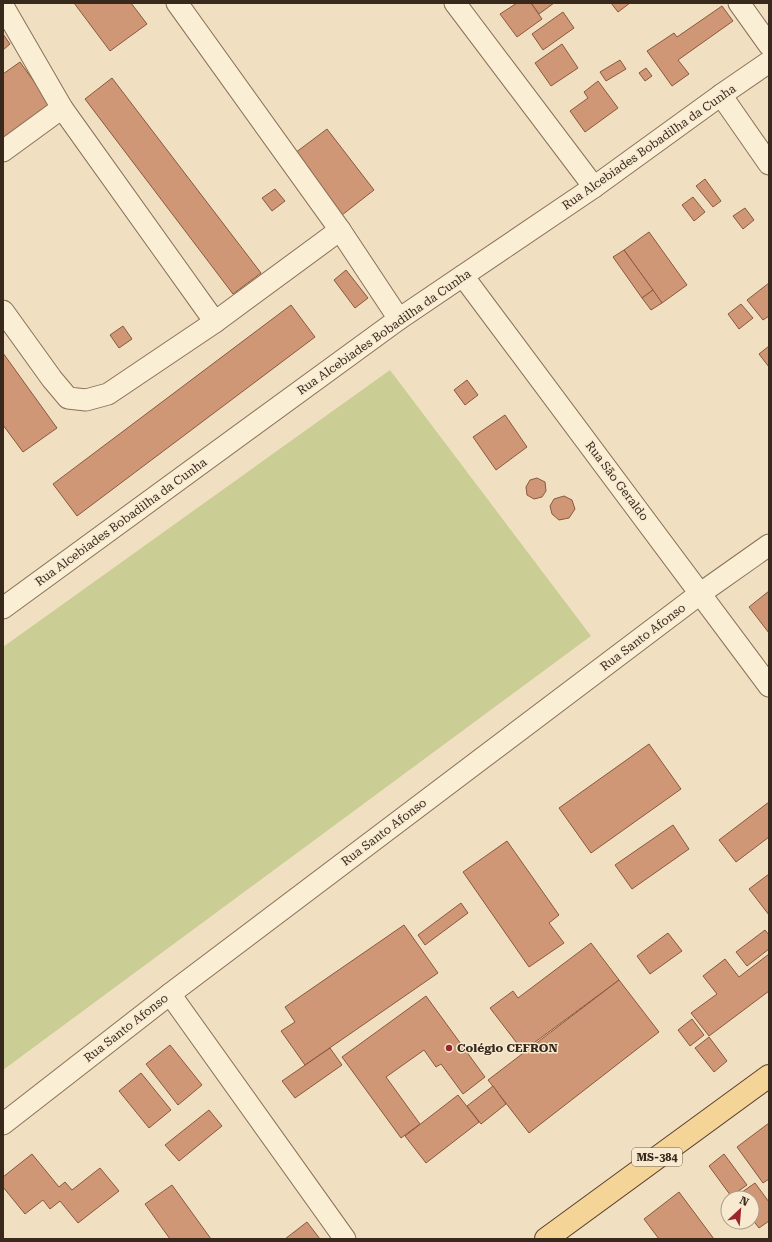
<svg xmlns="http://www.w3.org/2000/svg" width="772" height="1242" font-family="'Roboto Serif',serif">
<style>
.green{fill:#cace95}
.building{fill:#d09776;stroke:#8a583d}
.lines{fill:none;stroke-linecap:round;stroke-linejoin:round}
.minor-casing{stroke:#8a7158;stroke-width:23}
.major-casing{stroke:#583f2d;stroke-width:24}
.minor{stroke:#faeed5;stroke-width:21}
.major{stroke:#f5d498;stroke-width:22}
.poi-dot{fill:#9c252b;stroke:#f7ead1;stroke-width:1.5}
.labels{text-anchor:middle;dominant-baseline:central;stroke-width:3;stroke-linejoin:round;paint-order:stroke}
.shield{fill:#f7ead1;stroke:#726353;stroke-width:1}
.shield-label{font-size:11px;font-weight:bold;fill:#39291d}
.street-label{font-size:12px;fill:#39291d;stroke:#f7ead1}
.poi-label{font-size:12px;font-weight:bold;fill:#39291d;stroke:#f7ead1;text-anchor:start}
</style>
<rect width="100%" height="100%" fill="#f0e0c1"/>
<polygon class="green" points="390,370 591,636 3,1070 3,647"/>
<g class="building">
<polygon points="74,3 131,3 147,24 110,51"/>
<polygon points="517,3 531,3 542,19 517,37 500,14"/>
<polygon points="531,3 554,3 539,14"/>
<polygon points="611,3 630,3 618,12"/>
<polygon points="722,6 733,21 678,60 689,74 672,86 647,51 674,33 677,37"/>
<polygon points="563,12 574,28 543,50 532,34"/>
<polygon points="3,34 10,44 3,50"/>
<polygon points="562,44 578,68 551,86 535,63"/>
<polygon points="620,60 626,69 606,81 600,72"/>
<polygon points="20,62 50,104 3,138 3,74"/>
<polygon points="646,68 652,76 645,81 639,73"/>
<polygon points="112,78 261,273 233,294 85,99"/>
<polygon points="598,81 618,108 585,132 570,111 588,98 584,92"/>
<polygon points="327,129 374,190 342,215 295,153"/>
<polygon points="705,179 721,201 713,207 696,186"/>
<polygon points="275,189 285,201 272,211 262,198"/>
<polygon points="693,197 705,212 694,221 682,205"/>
<polygon points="745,208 754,220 743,229 733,216"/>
<polygon points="649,232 687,285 662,303 624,250"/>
<polygon points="624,250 653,290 642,298 613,257"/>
<polygon points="346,270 368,298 355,308 334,280"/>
<polygon points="769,283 769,316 763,320 747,300"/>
<polygon points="653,290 662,303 651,310 642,298"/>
<polygon points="741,304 753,318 739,329 728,314"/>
<polygon points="291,305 315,337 77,516 53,484"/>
<polygon points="123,326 132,339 119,348 110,335"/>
<polygon points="769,346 769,367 759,354"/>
<polygon points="3,353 57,428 23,452 3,425"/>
<polygon points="467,380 478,395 465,405 454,390"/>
<polygon points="505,415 527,447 496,470 473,437"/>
<polygon points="537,478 545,482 546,491 542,497 534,499 527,495 526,487 530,480"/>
<polygon points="564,496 572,500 575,509 569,518 559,520 552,514 550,506 554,499"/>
<polygon points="769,591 769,633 749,607"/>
<polygon points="649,744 681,789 591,853 559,808"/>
<polygon points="769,802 769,837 736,862 719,840"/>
<polygon points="673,825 689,849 632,889 615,865"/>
<polygon points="507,841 559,915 549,923 564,943 529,967 463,872"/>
<polygon points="769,874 769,915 749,889"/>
<polygon points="461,903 468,913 425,945 418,935"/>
<polygon points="404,925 438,973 305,1065 281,1031 295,1022 285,1007"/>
<polygon points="765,930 769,935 769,949 747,966 736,952"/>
<polygon points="668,933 682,951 650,974 637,956"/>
<polygon points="591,943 619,980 523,1051 490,1008 513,991 518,998"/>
<polygon points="769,954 769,991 709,1036 691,1013 717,994 703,976 725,959 739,977"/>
<polygon points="619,980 659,1032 529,1133 488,1080"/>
<polygon points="426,996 485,1077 463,1094 441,1064 436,1067 424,1050 386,1077 420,1124 401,1138 342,1057"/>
<polygon points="692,1019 704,1035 690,1046 678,1030"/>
<polygon points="709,1037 727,1061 714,1072 695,1048"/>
<polygon points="170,1045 202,1085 178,1105 146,1064"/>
<polygon points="330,1048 342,1065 295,1098 282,1081"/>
<polygon points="141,1073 171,1110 149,1128 119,1091"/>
<polygon points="493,1086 506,1104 481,1124 467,1106"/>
<polygon points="458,1095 479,1122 426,1163 405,1136"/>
<polygon points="209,1110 222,1126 179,1161 165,1145"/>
<polygon points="769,1123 769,1179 763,1183 737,1147"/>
<polygon points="32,1154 59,1187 65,1182 72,1190 100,1168 119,1191 78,1223 60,1201 50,1209 43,1200 25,1214 3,1187 3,1177"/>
<polygon points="724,1154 747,1185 731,1196 709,1166"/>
<polygon points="755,1183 769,1202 769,1221 759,1228 752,1219 752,1198 735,1197"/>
<polygon points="172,1185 211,1239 170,1239 145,1204"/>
<polygon points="679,1192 714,1239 659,1239 644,1219"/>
<polygon points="307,1222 320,1239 285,1239"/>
</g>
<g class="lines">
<g class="minor-casing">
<g id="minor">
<polyline points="177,3 340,230 399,319"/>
<polyline points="455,3 594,187"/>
<polyline points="739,3 769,45"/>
<polyline points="3,6 62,108 215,322"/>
<polyline points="721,95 769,164"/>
<polyline points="3,151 62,108"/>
<polyline points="463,276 769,686"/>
<polyline points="3,311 52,379 68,398 86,400 108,394 215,322 340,230"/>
<polyline points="3,608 399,319 594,187 721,95 769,62"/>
<polyline points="170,994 345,1239"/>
<polyline points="3,1124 170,994 701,593 769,545"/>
</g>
</g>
<g class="major-casing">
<polyline id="major" points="546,1239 769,1076"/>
</g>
<use href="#minor" class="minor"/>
<use href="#major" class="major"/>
</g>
<circle class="poi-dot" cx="449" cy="1048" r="4"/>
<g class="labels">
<rect class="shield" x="632" y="1148" width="50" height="18" rx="3"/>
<g class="shield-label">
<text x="657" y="1157">MS-384</text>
</g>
<g class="street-label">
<text transform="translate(649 147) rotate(-35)">Rua Alcebiades Bobadilha da Cunha</text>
<text transform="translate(384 332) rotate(-35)">Rua Alcebiades Bobadilha da Cunha</text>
<text transform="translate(617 481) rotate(53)">Rua São Geraldo</text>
<text transform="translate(121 522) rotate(-36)">Rua Alcebiades Bobadilha da Cunha</text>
<text transform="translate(643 637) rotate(-37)">Rua Santo Afonso</text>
<text transform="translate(384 832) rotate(-37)">Rua Santo Afonso</text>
<text transform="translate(126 1028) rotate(-38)">Rua Santo Afonso</text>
</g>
<g class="poi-label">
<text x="457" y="1048">Colégio CEFRON</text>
</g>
</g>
<rect width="772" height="1242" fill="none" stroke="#39291d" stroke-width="8"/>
<g transform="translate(740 1210) rotate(26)"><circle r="19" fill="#f7ead1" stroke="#ab9d89"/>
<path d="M0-3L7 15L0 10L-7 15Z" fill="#9c252b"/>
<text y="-6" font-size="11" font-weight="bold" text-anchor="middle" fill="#39291d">N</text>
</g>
</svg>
